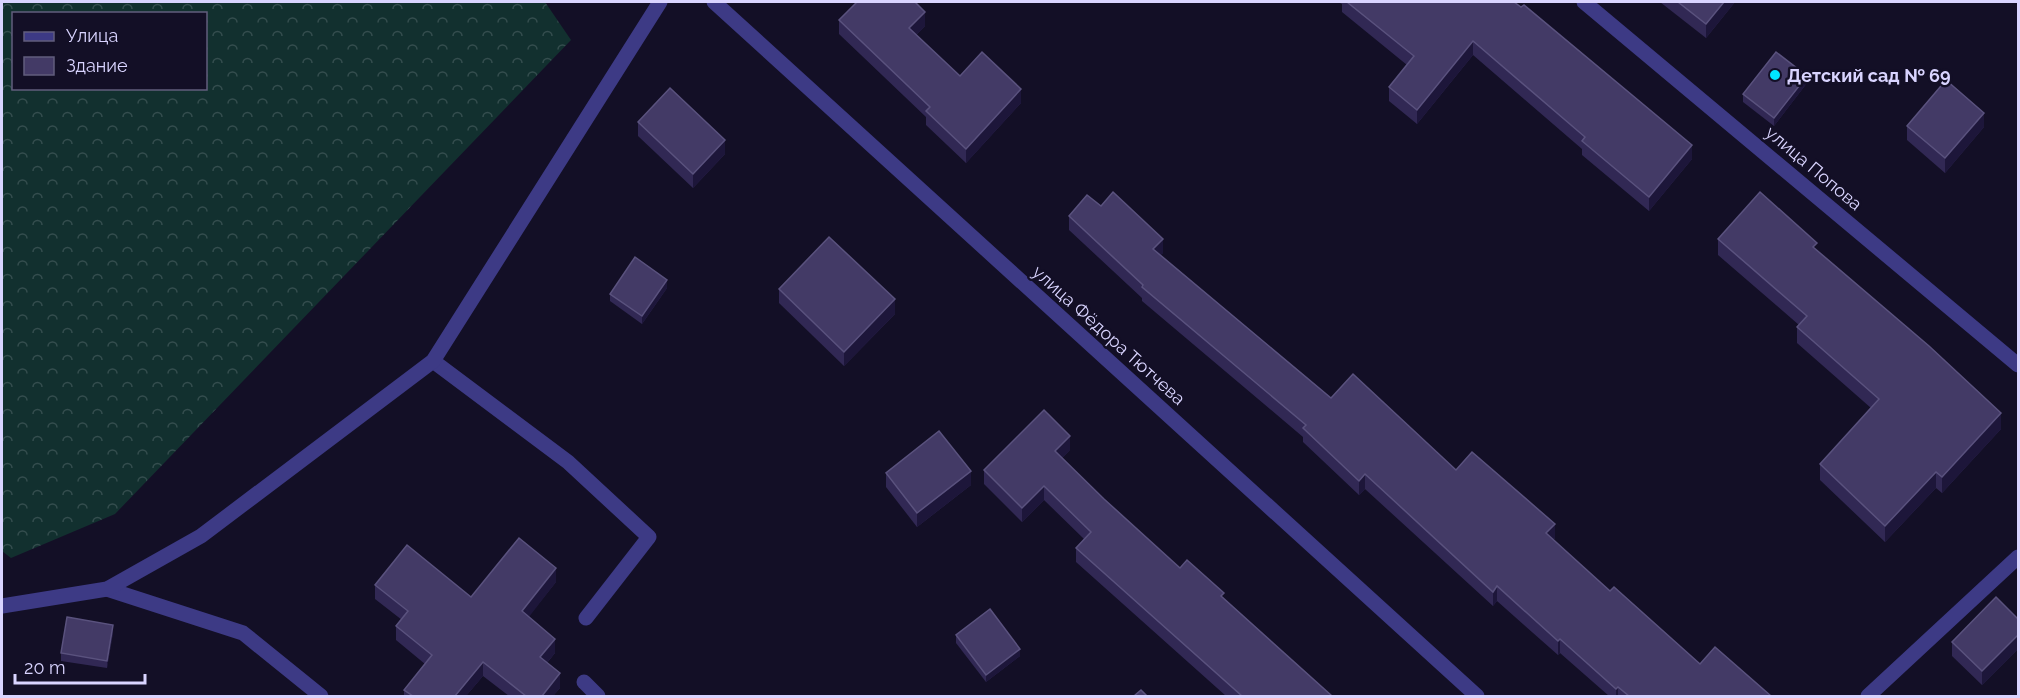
<svg xmlns="http://www.w3.org/2000/svg" width="2020" height="698" font-family="Raleway,sans-serif">
<style>
.forest{fill:url(#forest-crowns);fill-rule:evenodd}
.lines{fill:none;stroke-linecap:round;stroke-linejoin:round}
.minor{stroke:#3d3a85;stroke-width:15}
.wall{fill:#312854}
.shaded-wall{fill:#1d163a}
.building{fill:#433a66;stroke:#5a527e;stroke-width:1.5}
.poi-dot{fill:#00e5ff;stroke:#130f26;stroke-width:2}
.labels{text-anchor:middle;dominant-baseline:central;stroke-width:5;stroke-linejoin:round;paint-order:stroke}
.poi-label{font-size:18px;font-weight:bold;fill:#d9d4ff;stroke:#130f26;text-anchor:start}
.street-label{font-size:18px;fill:#d9d4ff;stroke:#130f26}
</style>
<defs>
<pattern id="forest-crowns" width="20" height="18" patternUnits="userSpaceOnUse" patternTransform="scale(1.5)"><rect width="20" height="18" fill="#12302f"/><path d="M2 6a3 3 0 1 1 6 0M12 15a3 3 0 1 1 6 0" fill="none" stroke="#344d4e"/></pattern>
</defs>
<rect width="100%" height="100%" fill="#130f26"/>
<path class="forest" d="M2,2H545L571,40L115,514L11,558L2,551ZM14,14H206V88H14Z"/>
<g class="lines">
<g class="minor">
<polyline points="714,2 1477,696"/>
<polyline points="1584,2 2018,365"/>
<polyline points="433,361 568,462 649,537 586,618"/>
<polyline points="107,589 243,633 321,696"/>
<polyline points="2,606 107,589 201,536 433,361 660,2"/>
<polyline points="584,682 598,696"/>
<polyline points="1868,696 2018,557"/>
</g>
</g>
<g class="wall">
<polygon points="1338,2 1514,2 1692,159 1649,211 1582,155 1582,149 1473,55 1417,124 1389,101 1389,87 1407,65 1342,12 1342,4"/>
<polygon points="1660,2 1735,2 1706,38"/>
<polygon points="839,20 925,26 916,35 960,76 1021,103 966,163 926,125 926,117 839,34"/>
<polygon points="1807,83 1774,126 1743,102 1743,94"/>
<polygon points="638,122 725,154 693,188 638,136"/>
<polygon points="1907,126 1984,127 1945,173 1907,140"/>
<polygon points="1101,206 1163,253 1160,255 1331,398 1456,470 1555,538 1553,540 1610,591 1700,664 1771,696 1609,696 1560,653 1558,655 1497,601 1493,606 1365,489 1359,495 1303,442 1303,437 1142,301 1142,298 1069,230 1069,216"/>
<polygon points="1718,239 1817,250 2001,429 1942,493 1936,488 1885,542 1820,480 1820,464 1871,408 1797,343 1797,327 1799,325 1718,255"/>
<polygon points="667,288 642,324 610,301 610,294"/>
<polygon points="779,289 895,314 844,366 779,303"/>
<polygon points="1070,450 1062,458 1104,499 1180,568 1224,599 1332,696 1226,696 1076,562 1076,548 1084,539 1044,500 1022,522 984,484 984,470"/>
<polygon points="886,473 971,485 917,527 886,487"/>
<polygon points="556,582 528,617 555,653 547,663 560,688 553,696 509,696 483,676 466,696 404,696 404,690 425,664 396,640 396,626 402,620 375,599 375,585 471,597"/>
<polygon points="2019,620 2019,648 1982,685 1952,656 1952,642"/>
<polygon points="113,633 107,668 61,661 61,653"/>
<polygon points="956,635 1020,656 986,682 956,643"/>
</g>
<g class="shaded-wall">
<polygon points="1724,2 1735,2 1706,38 1706,24"/>
<polygon points="925,12 925,26 909,42 909,28"/>
<polygon points="1473,41 1473,55 1417,124 1417,110"/>
<polygon points="1807,76 1807,83 1774,126 1774,118"/>
<polygon points="1021,89 1021,103 966,163 966,149"/>
<polygon points="1984,113 1984,127 1945,173 1945,158"/>
<polygon points="725,140 725,154 693,188 693,174"/>
<polygon points="1692,145 1692,159 1649,211 1649,197"/>
<polygon points="1163,239 1163,253 1153,263 1153,249"/>
<polygon points="667,280 667,288 642,324 642,316"/>
<polygon points="895,299 895,314 844,366 844,352"/>
<polygon points="2001,413 2001,429 1942,493 1942,477"/>
<polygon points="1070,436 1070,450 1055,465 1055,451"/>
<polygon points="971,471 971,485 917,527 917,513"/>
<polygon points="1936,472 1936,488 1885,542 1885,526"/>
<polygon points="1365,474 1365,489 1359,495 1359,481"/>
<polygon points="1044,486 1044,500 1022,522 1022,508"/>
<polygon points="1555,524 1555,538 1546,547 1546,533"/>
<polygon points="556,568 556,582 522,626 522,611"/>
<polygon points="1497,586 1497,601 1493,606 1493,592"/>
<polygon points="113,625 113,633 107,668 107,661"/>
<polygon points="2019,634 2019,648 1982,685 1982,671"/>
<polygon points="555,639 555,653 540,671 540,657"/>
<polygon points="1560,639 1560,653 1558,655 1558,641"/>
<polygon points="1020,649 1020,656 986,682 986,675"/>
<polygon points="483,662 483,676 466,696 455,696"/>
<polygon points="560,673 560,688 553,696 542,696"/>
<polygon points="1618,687 1618,696 1616,696 1616,689"/>
</g>
<g class="building">
<polygon points="857,2 915,2 925,12 909,28 960,76 982,52 1021,89 966,149 926,111 930,107 839,20"/>
<polygon points="1347,2 1514,2 1521,7 1524,5 1692,145 1649,197 1582,141 1585,137 1473,41 1417,110 1389,87 1414,56"/>
<polygon points="1678,2 1724,2 1706,24"/>
<polygon points="1776,52 1807,76 1774,118 1743,94"/>
<polygon points="1946,80 1984,113 1945,158 1907,126"/>
<polygon points="670,88 725,140 693,174 638,122"/>
<polygon points="1113,192 1163,239 1153,249 1331,398 1353,374 1456,470 1472,452 1555,524 1546,533 1610,591 1614,587 1700,664 1715,647 1771,696 1629,696 1618,687 1616,689 1560,639 1558,641 1497,586 1493,592 1365,474 1359,481 1303,428 1306,425 1142,287 1143,285 1069,216 1087,195 1101,206"/>
<polygon points="1760,192 1817,243 1813,247 1929,346 2001,413 1942,477 1936,472 1885,526 1820,464 1879,399 1797,327 1807,316 1718,239"/>
<polygon points="829,237 895,299 844,352 779,289"/>
<polygon points="635,257 667,280 642,316 610,294"/>
<polygon points="1044,410 1070,436 1055,451 1104,499 1180,568 1187,560 1224,593 1221,596 1332,696 1242,696 1076,548 1091,532 1044,486 1022,508 984,470"/>
<polygon points="939,431 971,471 917,513 886,473"/>
<polygon points="519,538 556,568 522,611 555,639 540,657 560,673 542,696 526,696 483,662 455,696 413,696 404,690 432,655 396,626 408,611 375,585 407,545 471,597"/>
<polygon points="1996,597 2019,620 2019,634 1982,671 1952,642"/>
<polygon points="990,609 1020,649 986,675 956,635"/>
<polygon points="67,617 113,625 107,661 61,653"/>
<polygon points="1141,690 1147,696 1134,696"/>
</g>
<circle class="poi-dot" cx="1775" cy="75" r="6"/>
<g class="labels">
<g class="poi-label">
<text x="1787" y="75">Детский сад № 69</text>
</g>
<g class="street-label">
<text transform="translate(1814 168) rotate(40)">улица Попова</text>
<text transform="translate(1109 335) rotate(42)">улица Фёдора Тютчева</text>
</g>
</g>
<rect width="2020" height="698" fill="none" stroke="#d9d4ff" stroke-width="6"/>
<rect x="12" y="12" width="195" height="78" fill="#130f26" stroke="#625e7d" stroke-width="1.5"/>
<rect x="24" y="32" width="30" height="9" fill="#3d3a85" stroke="#625e7d" stroke-width="1.5"/>
<text x="66" y="42" font-size="18" fill="#d9d4ff">Улица</text>
<rect x="24" y="57" width="30" height="18" fill="#433a66" stroke="#625e7d" stroke-width="1.5"/>
<text x="66" y="72" font-size="18" fill="#d9d4ff">Здание</text>
<path d="M15 674v9h130v-9" fill="none" stroke="#d9d4ff" stroke-width="3"/>
<text x="24" y="674" font-size="18" fill="#d9d4ff" stroke="#130f26" stroke-width="4.5" paint-order="stroke">20 m</text>
</svg>
